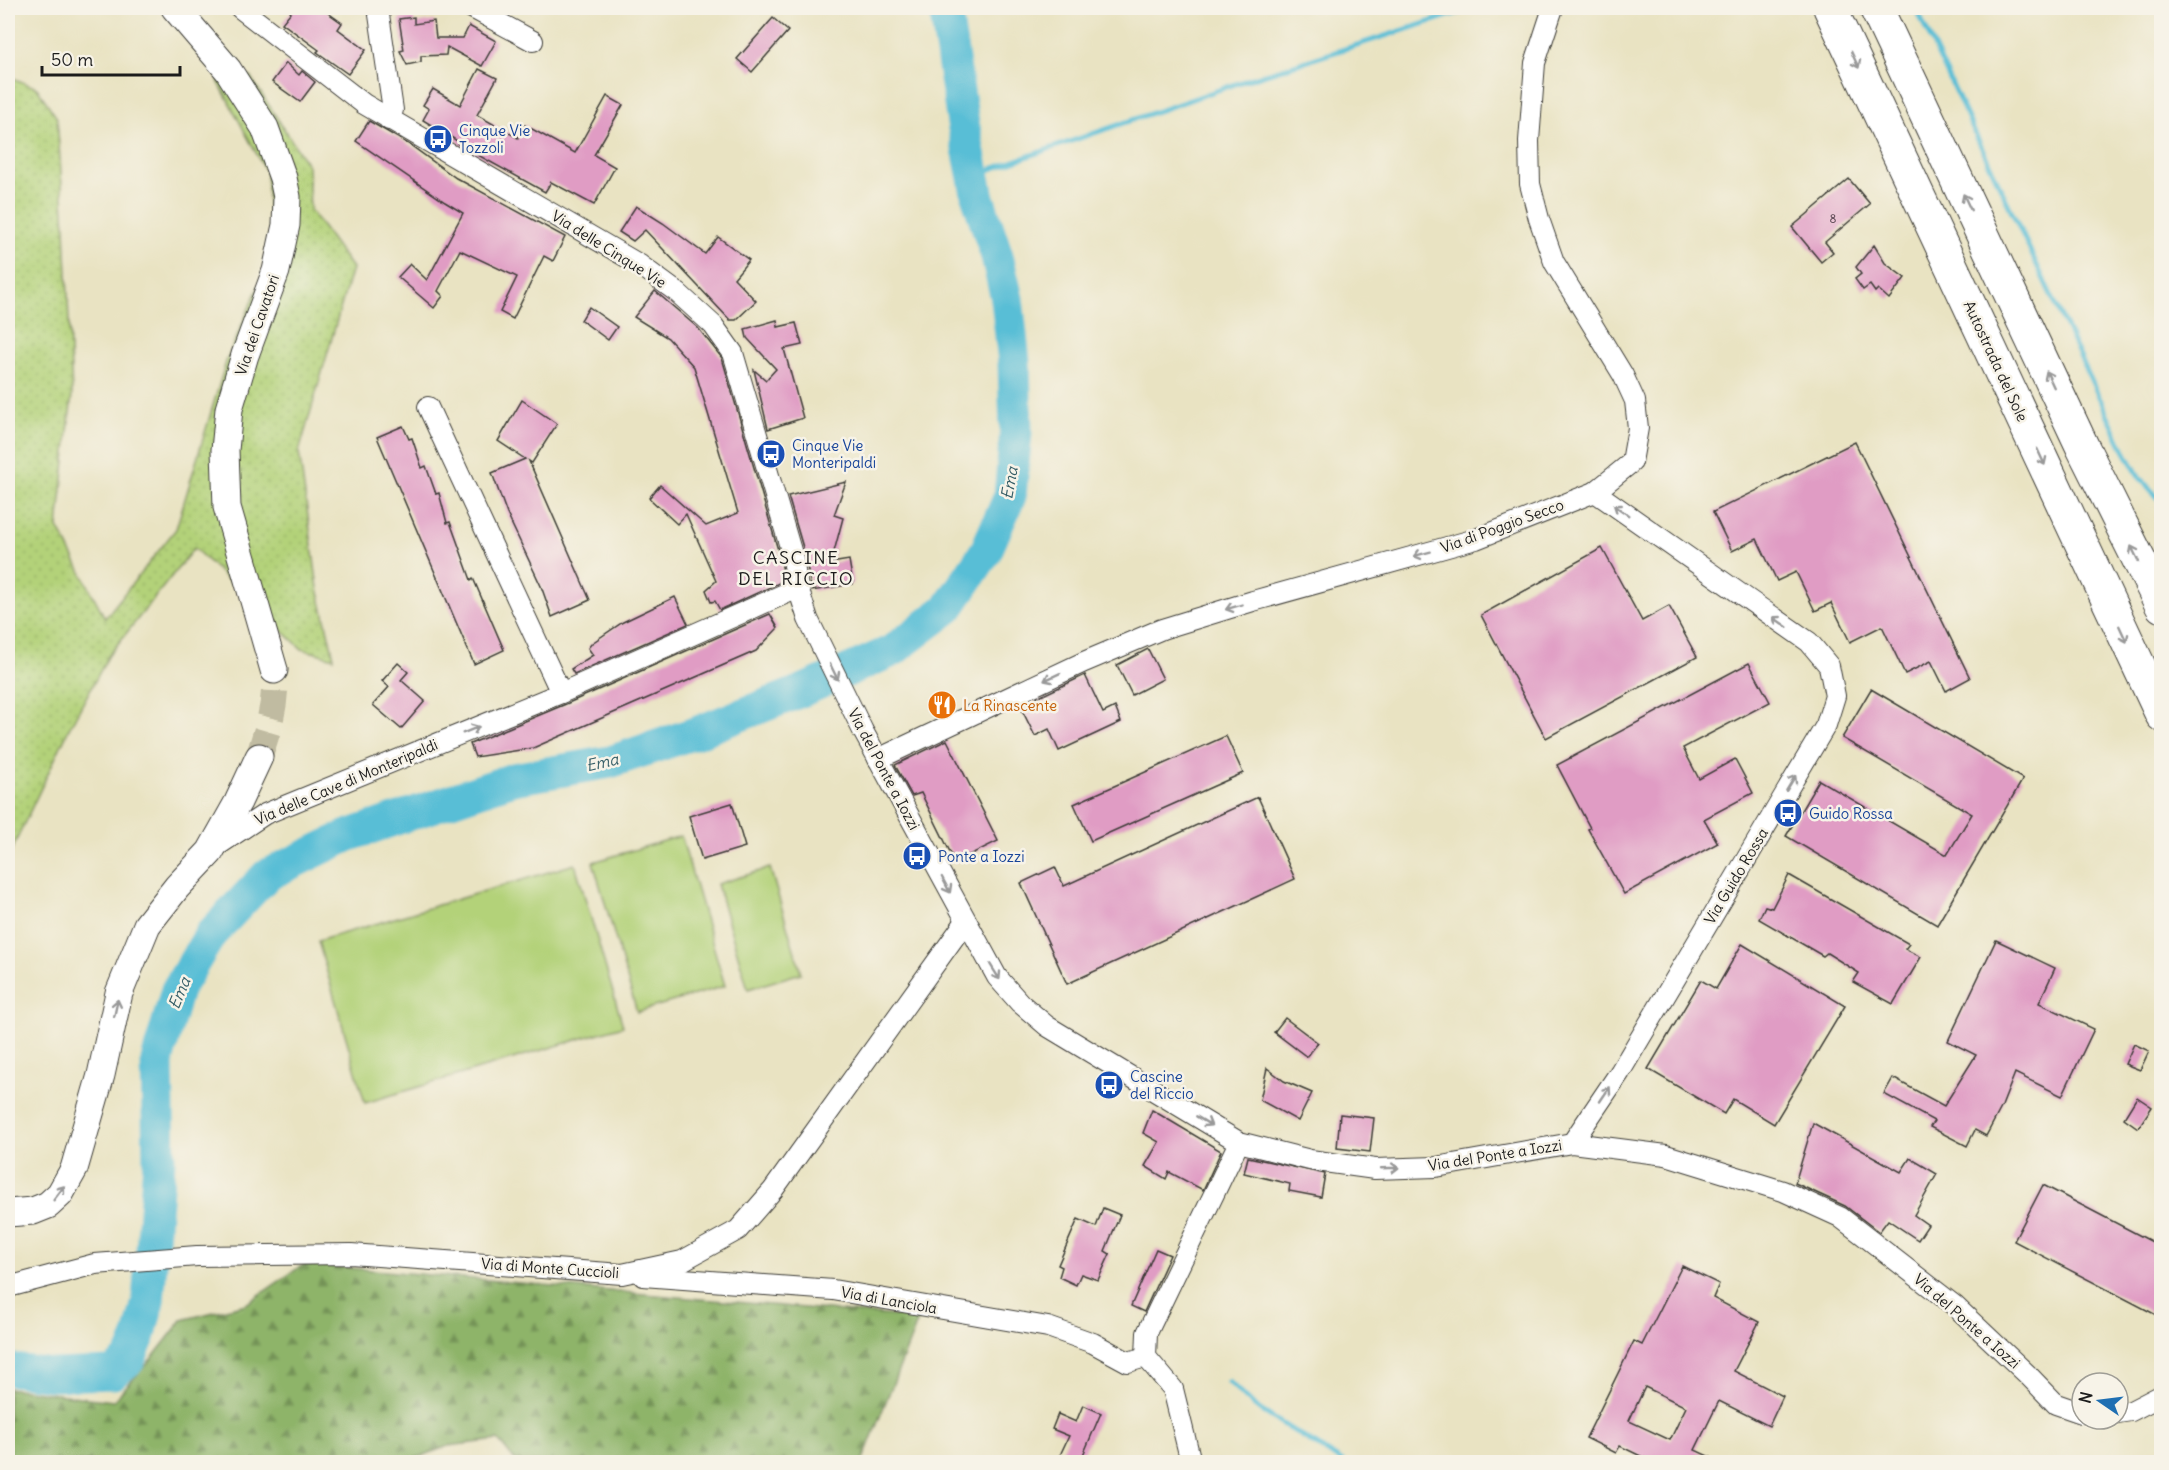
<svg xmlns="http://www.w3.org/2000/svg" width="2169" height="1470" font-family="Delius,sans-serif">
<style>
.grass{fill:url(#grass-dots);stroke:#68774a;stroke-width:1.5}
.forest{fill:url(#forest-firs);stroke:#556842;stroke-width:1.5}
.pitch{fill:#b3d279;stroke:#68774a;stroke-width:1.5}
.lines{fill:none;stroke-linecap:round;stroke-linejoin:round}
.stream{stroke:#58bed6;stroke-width:5}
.river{stroke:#58bed6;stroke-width:33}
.building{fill:#e09cc4;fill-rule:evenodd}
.secondary-tunnel{stroke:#c0bba1;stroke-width:27;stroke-dasharray:27 14;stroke-linecap:butt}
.street-casing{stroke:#3b3a35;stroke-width:22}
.secondary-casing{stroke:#3b3a35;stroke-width:29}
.highway-casing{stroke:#3b3a35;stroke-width:35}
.street{stroke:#fff;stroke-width:20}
.secondary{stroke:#fff;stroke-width:27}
.highway{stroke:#fff;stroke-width:33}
.oneway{stroke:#999}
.labels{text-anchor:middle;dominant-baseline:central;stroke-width:5;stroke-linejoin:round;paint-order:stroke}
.number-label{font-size:12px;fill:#4d3c46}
.transit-label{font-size:15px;fill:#164399;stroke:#f7f3e8;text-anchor:start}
.street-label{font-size:15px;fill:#1c1c1c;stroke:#f7f3e8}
.food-label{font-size:15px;fill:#c56008;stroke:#f7f3e8;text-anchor:start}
.water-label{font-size:16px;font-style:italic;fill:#345d66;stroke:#f7f3e8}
.quarter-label{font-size:18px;letter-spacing:1.5px;fill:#1c1c1c;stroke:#f7f3e8}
</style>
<defs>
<pattern id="grass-dots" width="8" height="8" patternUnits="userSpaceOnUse" patternTransform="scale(1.5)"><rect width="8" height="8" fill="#b3d279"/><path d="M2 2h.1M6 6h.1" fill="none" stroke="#99b468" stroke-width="1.8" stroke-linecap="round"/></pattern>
<pattern id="forest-firs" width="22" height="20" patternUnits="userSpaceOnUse" patternTransform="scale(1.5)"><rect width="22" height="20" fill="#8eb469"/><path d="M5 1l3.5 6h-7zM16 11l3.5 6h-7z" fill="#739256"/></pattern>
</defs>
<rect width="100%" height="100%" fill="#f7f3e8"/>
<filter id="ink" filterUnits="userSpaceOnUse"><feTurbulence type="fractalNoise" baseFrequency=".0167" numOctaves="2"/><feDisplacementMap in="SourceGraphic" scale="12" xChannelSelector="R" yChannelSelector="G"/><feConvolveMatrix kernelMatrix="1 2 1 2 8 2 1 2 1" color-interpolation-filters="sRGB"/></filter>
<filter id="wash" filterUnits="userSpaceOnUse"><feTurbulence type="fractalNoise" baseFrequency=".008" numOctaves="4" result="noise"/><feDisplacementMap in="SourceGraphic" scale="24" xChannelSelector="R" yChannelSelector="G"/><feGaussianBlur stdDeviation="1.35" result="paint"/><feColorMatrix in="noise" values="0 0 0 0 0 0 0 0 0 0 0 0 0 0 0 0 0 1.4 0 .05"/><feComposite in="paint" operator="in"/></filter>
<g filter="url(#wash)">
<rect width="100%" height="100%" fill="#e9e3c2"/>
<polygon class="grass" points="8,76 37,88 57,118 65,227 72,394 58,527 105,618 176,529 227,359 272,255 266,172 218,81 250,76 308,166 310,210 352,268 299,452 318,588 334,658 302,649 194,548 109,655 69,729 8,858"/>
<polygon class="forest" points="304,1264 919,1318 862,1462 516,1462 498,1440 448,1446 406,1462 8,1462 8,1388 113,1401 153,1357 182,1320 246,1304"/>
<g class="pitch">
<polygon points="681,836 725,986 637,1012 593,862"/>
<polygon points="575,864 623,1026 365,1103 318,941"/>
<polygon points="770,868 801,973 748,989 717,884"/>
</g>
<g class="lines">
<g class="stream">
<polyline points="1916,8 2124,450 2140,478 2162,502"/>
<polyline points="974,175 1247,80 1473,8"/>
<polyline points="1229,1382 1254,1406 1343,1462"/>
</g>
<polyline class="river" points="8,1369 52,1375 113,1373 129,1360 140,1334 148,1301 159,1162 157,1061 177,990 211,934 267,875 347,836 513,779 610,762 698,732 804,690 892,651 948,608 986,551 1010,496 1016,432 1014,362 1007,299 997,256 978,198 963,123 945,8"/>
</g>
<g id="blocks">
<g class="building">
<polygon points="294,8 321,8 342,23 338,29 366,50 348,74 317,52 319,50 282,23"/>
<polygon points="414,17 414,24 434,21 436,38 463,38 469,26 496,41 482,66 447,47 446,55 421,56 421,62 407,65 400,51 404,50 399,19"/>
<polygon points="773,18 788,31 752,72 737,59"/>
<polygon points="286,63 299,75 302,71 315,82 300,102 272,82"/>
<polygon points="479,69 497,78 477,115 518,138 525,125 575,153 607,96 623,105 594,155 615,167 594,205 551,182 545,192 458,144 459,142 423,120 429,109 423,105 433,89 460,105"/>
<polygon points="369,121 410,145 456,178 565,237 553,261 544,256 513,319 500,312 517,277 460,250 438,291 443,296 434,308 398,277 410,264 427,280 463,213 445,202 356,141"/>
<polygon points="1849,179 1870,204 1825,242 1833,252 1821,262 1792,227"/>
<polygon points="636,206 663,223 705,254 718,237 749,260 734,278 756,301 736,320 730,320 645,230 633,241 619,232"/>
<polygon points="1874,245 1885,263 1905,278 1889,299 1878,289 1875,292 1870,285 1863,290 1855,279 1861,274 1856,267"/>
<polygon points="655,291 698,328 722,358 780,557 784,576 779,583 720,610 715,601 711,602 706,590 716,581 686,514 677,524 649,498 660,485 706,526 738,513 694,367 668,338 634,317"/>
<polygon points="589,307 617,327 608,340 581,320"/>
<polygon points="777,320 778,327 796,323 802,345 784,349 803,418 768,429 754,370 766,380 776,369 747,338 745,329"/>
<polygon points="522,400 557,424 532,463 529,461 590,600 552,617 541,586 507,514 492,473 525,459 498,441"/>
<polygon points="403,426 409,439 412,438 422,468 426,466 436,494 439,493 447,523 450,522 471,580 473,578 504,650 474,664 377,437"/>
<polygon points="1855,442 1970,678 1946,691 1931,661 1905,674 1882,626 1850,642 1831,603 1815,611 1796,572 1777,581 1757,539 1732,551 1713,512"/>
<polygon points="846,482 834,515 843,518 831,563 849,560 853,584 812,591 804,551 788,496"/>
<polygon points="1602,548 1642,621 1669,606 1697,657 1546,738 1481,615"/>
<polygon points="675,597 688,624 574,674 571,669 593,655 588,648 592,643 623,622"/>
<polygon points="770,614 778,628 756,651 533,748 475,757 470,744 566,704"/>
<polygon points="1148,649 1163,679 1132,695 1117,665"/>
<polygon points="398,663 408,672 401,680 425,701 401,729 373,705 389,687 382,681"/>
<polygon points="1749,663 1770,702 1683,748 1699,779 1735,759 1753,793 1704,819 1718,843 1624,894 1588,829 1590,828 1557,765"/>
<polygon points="1085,675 1103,713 1115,707 1121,722 1059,751 1049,729 1035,736 1020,706"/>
<polygon points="1871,689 2023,779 1937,925 1786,836 1819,780 1947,855 1972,814 1842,738"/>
<polygon points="1226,736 1243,773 1091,841 1074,804"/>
<polygon points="947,740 998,841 955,862 921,793 912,796 895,765"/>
<polygon points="1258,797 1295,879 1067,984 1021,883 1055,867 1064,886"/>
<polygon points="732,803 745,847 702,860 689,816"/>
<polygon points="1789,875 1909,944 1905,949 1921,957 1893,1004 1853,982 1859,973 1827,953 1823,956 1759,919 1765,906 1772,908"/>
<polygon points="1996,940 2055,968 2039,1003 2094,1029 2062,1096 2015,1073 2002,1106 1986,1136 1975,1130 1967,1146 1930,1127 1934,1121 1884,1094 1893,1078 1944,1106 1976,1055 1948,1041"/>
<polygon points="1742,944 1845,1006 1774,1124 1733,1099 1724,1114 1648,1069 1701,980 1716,989"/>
<polygon points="1285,1018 1318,1043 1307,1057 1274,1032"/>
<polygon points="2134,1044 2149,1051 2140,1070 2125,1064"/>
<polygon points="1267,1068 1284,1081 1312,1093 1298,1121 1260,1100"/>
<polygon points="2137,1097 2152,1107 2138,1128 2124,1118"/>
<polygon points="1152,1110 1221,1151 1203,1190 1169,1172 1166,1179 1145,1166 1159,1142 1143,1133"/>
<polygon points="1340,1114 1374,1118 1370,1152 1337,1148"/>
<polygon points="1813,1123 1901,1172 1910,1158 1937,1174 1914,1215 1928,1225 1918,1240 1888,1220 1879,1232 1845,1206 1795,1183"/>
<polygon points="1248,1157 1325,1174 1321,1197 1289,1191 1290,1184 1244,1173"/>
<polygon points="2043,1185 2162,1247 2162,1318 2014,1241"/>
<polygon points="1103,1208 1120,1215 1105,1251 1110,1254 1098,1280 1081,1274 1076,1285 1059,1277 1062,1267 1058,1265 1078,1219 1096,1227"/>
<polygon points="1156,1249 1170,1255 1144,1312 1131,1306"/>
<path d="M1682,1266L1719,1284L1713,1298L1759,1322L1734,1371L1783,1396L1769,1426L1719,1401L1695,1450L1721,1462H1653L1620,1446L1616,1453L1586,1438L1634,1341L1642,1345ZM1645,1387L1686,1407L1670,1440L1629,1421Z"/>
<polygon points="1083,1405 1101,1413 1080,1462 1078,1462 1060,1455 1069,1436 1052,1429 1058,1414 1076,1422"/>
</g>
</g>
</g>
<g filter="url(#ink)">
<use href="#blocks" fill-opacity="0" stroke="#3b3a35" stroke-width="1.5"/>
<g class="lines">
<path class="secondary-tunnel" d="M259,757C269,724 277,705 274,670"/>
<g class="street-casing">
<g id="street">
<polyline points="240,8 364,104 640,265 678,293 713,325 733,353 792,554 798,588 808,619 863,731 997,977 1020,1003 1047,1026 1239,1142 1310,1160 1375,1169 1436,1167 1572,1143 1666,1155 1783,1191 1840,1217 1955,1306 2029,1376 2056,1404 2082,1413"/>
<polyline points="378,8 393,110 389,120"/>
<polyline points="472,8 533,41"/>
<polyline points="428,407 561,693"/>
<polyline points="878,759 1084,662 1162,629 1253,601 1476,539 1595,492 1632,462 1638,428 1635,401 1623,375 1554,262 1539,219 1530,184 1529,141 1535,63 1553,8"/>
<polyline points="217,846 265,814 561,693 798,588"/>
<polyline points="1572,1143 1620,1072 1826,725 1835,696 1829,666 1809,642 1595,492"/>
<polyline points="643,1276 833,1290 1048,1327 1093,1343 1128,1362 1146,1357"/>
<polyline points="8,1287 95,1264 197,1256 351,1254 622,1274 682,1261 738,1230 773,1190 966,921"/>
<polyline points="2118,1413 2131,1411 2162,1395"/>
<polyline points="1191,1462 1173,1389 1146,1357 1147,1333 1239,1142"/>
</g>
</g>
<g class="secondary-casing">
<g id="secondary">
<polyline points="175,8 228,70 265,128 283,178 287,197 286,225 276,271 245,355 229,409 225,450 227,507 274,670"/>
<polyline points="8,1213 33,1211 48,1205 60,1194 74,1169 101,1075 119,993 147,925 177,887 210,852 238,802 259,757"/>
</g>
</g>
<g class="highway-casing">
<g id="highway">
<polyline points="1830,8 2162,715"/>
<polyline points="1876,8 2083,448 2162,606"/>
</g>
</g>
<use href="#street" class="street"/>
<use href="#secondary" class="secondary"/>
<use href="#highway" class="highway"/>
</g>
<defs><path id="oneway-shaft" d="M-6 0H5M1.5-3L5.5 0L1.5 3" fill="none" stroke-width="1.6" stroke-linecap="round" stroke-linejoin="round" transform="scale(1.5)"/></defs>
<g class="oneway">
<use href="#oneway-shaft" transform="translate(1855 60) rotate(65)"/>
<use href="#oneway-shaft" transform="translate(1967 202) rotate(-115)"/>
<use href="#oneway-shaft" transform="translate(2050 379) rotate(-115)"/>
<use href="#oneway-shaft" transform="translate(2041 457) rotate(65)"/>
<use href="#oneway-shaft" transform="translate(1621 510) rotate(-145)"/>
<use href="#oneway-shaft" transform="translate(1422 554) rotate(165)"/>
<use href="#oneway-shaft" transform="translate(2135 554) rotate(-116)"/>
<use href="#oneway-shaft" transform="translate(1234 607) rotate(163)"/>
<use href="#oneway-shaft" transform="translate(1780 622) rotate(-145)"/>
<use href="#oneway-shaft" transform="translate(2123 634) rotate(65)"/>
<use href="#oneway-shaft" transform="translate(834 672) rotate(64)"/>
<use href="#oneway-shaft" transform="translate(1052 677) rotate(155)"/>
<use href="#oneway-shaft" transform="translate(471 730) rotate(-22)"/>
<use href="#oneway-shaft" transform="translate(1791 783) rotate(-59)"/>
<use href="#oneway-shaft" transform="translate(946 885) rotate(62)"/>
<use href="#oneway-shaft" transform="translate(995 972) rotate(58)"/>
<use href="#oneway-shaft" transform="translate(116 1008) rotate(-78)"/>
<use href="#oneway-shaft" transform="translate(1605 1094) rotate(-56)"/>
<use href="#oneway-shaft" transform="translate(1204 1121) rotate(31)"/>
<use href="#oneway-shaft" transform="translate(1390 1168) rotate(-2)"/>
<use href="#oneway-shaft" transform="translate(59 1193) rotate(-53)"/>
</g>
</g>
<defs>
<g id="bus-disc" transform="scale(1.5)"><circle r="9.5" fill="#1a4fb4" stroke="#f7f3e8"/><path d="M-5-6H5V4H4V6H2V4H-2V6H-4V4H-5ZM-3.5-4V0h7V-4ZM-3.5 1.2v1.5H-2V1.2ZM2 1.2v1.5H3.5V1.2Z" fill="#fff"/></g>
<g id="restaurant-disc" transform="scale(1.5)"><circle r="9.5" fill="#e8710a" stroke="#f7f3e8"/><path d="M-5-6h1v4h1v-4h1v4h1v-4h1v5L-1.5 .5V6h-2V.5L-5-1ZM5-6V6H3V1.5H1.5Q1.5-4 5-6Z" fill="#fff"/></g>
</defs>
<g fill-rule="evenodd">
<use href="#bus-disc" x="438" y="139"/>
<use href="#bus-disc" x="771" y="454"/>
<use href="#restaurant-disc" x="942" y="705"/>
<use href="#bus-disc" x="1788" y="813"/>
<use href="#bus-disc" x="917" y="856"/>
<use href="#bus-disc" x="1109" y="1085"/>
</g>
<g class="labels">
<g class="number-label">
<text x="1833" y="218">8</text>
</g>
<g class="transit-label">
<text x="459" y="130">Cinque Vie<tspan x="459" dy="17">Tozzoli</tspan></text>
<text x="792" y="445">Cinque Vie<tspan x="792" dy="17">Monteripaldi</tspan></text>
<text x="1809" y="813">Guido Rossa</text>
<text x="938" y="856">Ponte a Iozzi</text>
<text x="1130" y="1076">Cascine<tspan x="1130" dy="17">del Riccio</tspan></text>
</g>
<g class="street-label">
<text transform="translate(609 249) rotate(32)">Via delle Cinque Vie</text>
<text transform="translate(257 325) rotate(-71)">Via dei Cavatori</text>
<text transform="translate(1996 361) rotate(65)">Autostrada del Sole</text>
<text transform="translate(1502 526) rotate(-20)">Via di Poggio Secco</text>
<text transform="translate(884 769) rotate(62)">Via del Ponte a Iozzi</text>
<text transform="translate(346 782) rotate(-23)">Via delle Cave di Monteripaldi</text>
<text transform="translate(1736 876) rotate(-59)">Via Guido Rossa</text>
<text transform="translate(1495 1155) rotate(-9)">Via del Ponte a Iozzi</text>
<text transform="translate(550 1268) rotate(4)">Via di Monte Cuccioli</text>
<text transform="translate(889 1300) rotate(10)">Via di Lanciola</text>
<text transform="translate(1967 1321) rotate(41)">Via del Ponte a Iozzi</text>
</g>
<g class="food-label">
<text x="963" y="705">La Rinascente</text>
</g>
<g class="water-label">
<text transform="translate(1009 483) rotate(-80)">Ema</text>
<text transform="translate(602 762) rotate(-13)">Ema</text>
<text transform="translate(179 993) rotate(-67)">Ema</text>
</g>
<g class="quarter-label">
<text x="796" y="557">CASCINE<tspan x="796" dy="21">DEL RICCIO</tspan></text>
</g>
</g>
<rect width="2169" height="1470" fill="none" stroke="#f7f3e8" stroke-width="30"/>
<g transform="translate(2100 1401) rotate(284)"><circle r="28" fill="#f7f3e8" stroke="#9f9d96" stroke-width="1.5"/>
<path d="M0-4.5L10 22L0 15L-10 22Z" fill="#1f6fb2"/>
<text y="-9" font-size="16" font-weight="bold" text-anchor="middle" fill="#1c1c1c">N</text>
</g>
<path d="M42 66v9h138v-9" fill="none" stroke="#1c1c1c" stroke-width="3"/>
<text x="51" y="66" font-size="18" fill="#1c1c1c" stroke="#f7f3e8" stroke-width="4.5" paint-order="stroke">50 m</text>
</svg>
